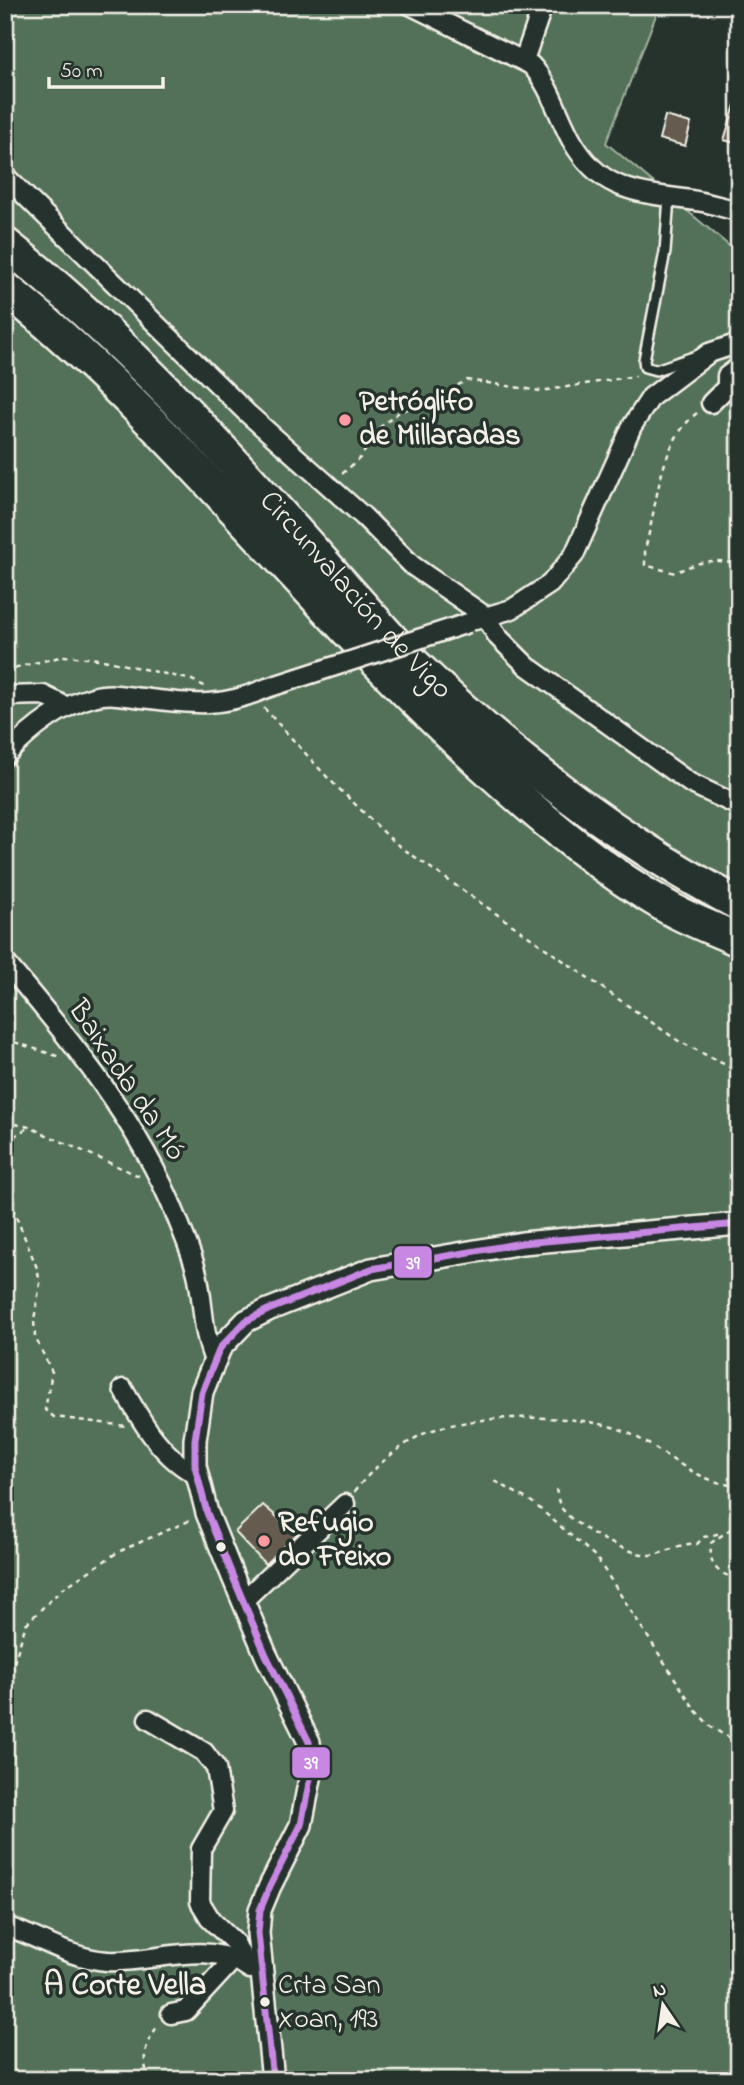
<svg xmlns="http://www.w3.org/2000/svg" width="744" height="2085" font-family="'Indie Flower',sans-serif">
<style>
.green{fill:#527159;stroke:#a3b1a0;stroke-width:2}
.building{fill:#655b50;stroke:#f4f1e8;stroke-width:2}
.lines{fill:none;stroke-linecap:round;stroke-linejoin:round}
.service-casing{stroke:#f4f1e8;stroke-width:14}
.minor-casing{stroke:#f4f1e8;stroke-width:23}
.tertiary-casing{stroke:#f4f1e8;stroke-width:26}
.motorway-casing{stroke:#f4f1e8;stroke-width:37}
.path{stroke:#f4f1e8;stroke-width:2.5;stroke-dasharray:5 5;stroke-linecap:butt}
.service{stroke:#26332d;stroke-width:9}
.minor{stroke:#26332d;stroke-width:18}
.tertiary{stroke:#26332d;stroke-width:21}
.motorway{stroke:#26332d;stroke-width:32}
.minor-bridge-casing{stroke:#f4f1e8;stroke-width:23;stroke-linecap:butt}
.minor-bridge{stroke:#26332d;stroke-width:18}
.bus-1-casing{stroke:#26332d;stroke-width:12}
.bus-1{stroke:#c787e3;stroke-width:7}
.poi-dot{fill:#ff9aa2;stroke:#26332d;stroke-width:2.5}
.bus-dot{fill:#f4f1e8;stroke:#26332d;stroke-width:2.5}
.labels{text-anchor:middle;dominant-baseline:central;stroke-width:7;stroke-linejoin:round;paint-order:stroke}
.bus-label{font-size:28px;fill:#f4f1e8;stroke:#26332d;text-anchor:start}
.poi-label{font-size:30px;font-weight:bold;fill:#f4f1e8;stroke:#26332d;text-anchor:start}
.street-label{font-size:30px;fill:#f4f1e8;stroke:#26332d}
.neighbourhood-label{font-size:32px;font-weight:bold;fill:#f4f1e8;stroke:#26332d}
.line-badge{stroke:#26332d;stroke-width:2.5}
.badge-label{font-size:19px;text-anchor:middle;font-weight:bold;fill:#fff}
</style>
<rect width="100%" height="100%" fill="#26332d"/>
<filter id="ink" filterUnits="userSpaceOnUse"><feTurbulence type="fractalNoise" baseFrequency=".0143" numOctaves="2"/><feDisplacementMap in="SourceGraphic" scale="14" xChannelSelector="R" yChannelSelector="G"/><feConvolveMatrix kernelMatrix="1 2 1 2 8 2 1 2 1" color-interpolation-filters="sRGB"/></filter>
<g filter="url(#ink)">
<polygon class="green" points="5,5 660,5 606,143 739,254 739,2080 5,2080"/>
<g class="building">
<polygon points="736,102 739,102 739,144 724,140"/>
<polygon points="665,116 691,123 685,146 659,139"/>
<polygon points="263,1505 297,1534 265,1564 235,1532"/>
</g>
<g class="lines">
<g class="service-casing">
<polyline id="service" points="669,197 665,252 644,360 645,367 656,370 699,355"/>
</g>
<g class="minor-casing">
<g id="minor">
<path d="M410,5L531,65C550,85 558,116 572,141C604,197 646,192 702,202C714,204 726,209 739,211"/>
<polyline points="524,60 543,5"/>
<polyline points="5,176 247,413 364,517 413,566 485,616 498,637 527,666 690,783 739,806"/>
<polyline points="711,403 727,387 727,376 739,367"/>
<polyline points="475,620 512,609 550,584 574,555 632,426 651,397 709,353 739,343"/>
<polyline points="5,696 43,695 67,707"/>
<path d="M5,756C29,731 59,706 93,697C109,692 126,696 142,698C191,704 220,709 267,688"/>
<path d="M5,962C71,1040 139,1122 177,1218C184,1236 194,1258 198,1278C204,1309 202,1330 214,1361"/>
<path d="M123,1389C142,1422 162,1458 197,1475"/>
<polyline points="243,1601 345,1504"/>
<polyline points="148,1719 204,1752 216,1768 223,1811 201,1849 200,1902 211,1920 235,1943 246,1965"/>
<path d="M5,1926C40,1937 68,1958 107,1961C152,1964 210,1937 250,1969"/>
<polyline points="171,2014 186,2011 233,1960"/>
</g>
</g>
<g class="tertiary-casing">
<polyline id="tertiary" points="273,2080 258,1933 260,1910 270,1886 301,1825 312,1768 309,1742 266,1655 233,1577 207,1513 195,1466 195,1440 202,1392 220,1348 246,1321 268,1310 371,1269 522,1243 739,1224"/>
</g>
<g class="motorway-casing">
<g id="motorway">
<path id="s1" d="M5,244C159,365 283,520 414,664C512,758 618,841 739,904"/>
<path d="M5,288C185,433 322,623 495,776C548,824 604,871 667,907C689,920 715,929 739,940"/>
</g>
</g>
<g class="path">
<path d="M697,413C658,444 658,504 645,549V565L675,573C699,561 713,558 739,564"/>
<polyline points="342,474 361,457 379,428 399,412 430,401 467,380 541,391 636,376"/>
<polyline points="5,670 64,656 99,659 192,680 206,687"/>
<polyline points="264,708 327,777 395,843 677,1040 739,1072"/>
<polyline points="5,1039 60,1057"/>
<polyline points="5,1122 29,1127 139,1176"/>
<polyline points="5,1142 29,1127"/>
<polyline points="5,1189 37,1268 40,1283 34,1320 35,1337 52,1372 45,1410 54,1417 126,1426"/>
<polyline points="495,1481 532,1502 596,1557 696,1711 711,1727 739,1744"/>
<path d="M556,1489C557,1494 558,1501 560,1505C569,1525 628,1555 650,1555C667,1554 679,1542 697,1544L704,1537L721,1533"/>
<path d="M354,1492C371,1470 394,1450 419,1436C461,1413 580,1412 624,1431C663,1448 694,1483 739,1486"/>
<path d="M739,1523L711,1543C709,1565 716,1575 739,1578"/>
<polyline points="5,1691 26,1624 62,1589 118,1552 191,1520"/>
<path d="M150,2080C140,2060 145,2041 159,2025"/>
</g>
<use href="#service" class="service"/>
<use href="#minor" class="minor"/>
<use href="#tertiary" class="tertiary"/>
<use href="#motorway" class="motorway"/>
<g class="minor-bridge-casing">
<polyline id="minor-bridge" points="267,688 468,623"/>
</g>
<use href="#minor-bridge" class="minor-bridge"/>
<g class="bus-1-casing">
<polyline id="bus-1" points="273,2080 258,1933 260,1910 270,1886 301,1825 312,1768 309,1742 266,1655 233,1577 207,1513 195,1466 195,1440 202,1392 220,1348 246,1321 268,1310 371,1269 522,1243 739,1224"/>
</g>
<use href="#bus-1" class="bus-1"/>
</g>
</g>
<g class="poi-dot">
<circle cx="345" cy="420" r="7"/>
<circle cx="264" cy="1541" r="7"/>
</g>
<g class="bus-dot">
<circle cx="221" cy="1547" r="6"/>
<circle cx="265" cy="2002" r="6"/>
</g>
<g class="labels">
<g class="bus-label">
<text x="278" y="1986">Crta San<tspan x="278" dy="34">Xoan, 193</tspan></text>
</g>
<g class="poi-label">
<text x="359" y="403">Petróglifo<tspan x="359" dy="34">de Millaradas</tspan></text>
<text x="278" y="1524">Refugio<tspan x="278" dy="34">do Freixo</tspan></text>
</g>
<g class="street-label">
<text stroke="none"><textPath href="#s1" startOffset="497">Circunvalación de Vigo</textPath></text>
<text transform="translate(126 1081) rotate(56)">Baixada da Mó</text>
</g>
<g class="neighbourhood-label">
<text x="125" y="1986">A Corte Vella</text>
</g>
</g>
<g class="line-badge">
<rect x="393" y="1245" width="40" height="34" rx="7" fill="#c787e3"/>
<rect x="291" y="1746" width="40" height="33" rx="7" fill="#c787e3"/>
</g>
<g class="badge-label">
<text x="413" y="1269">39</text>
<text x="311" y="1769">39</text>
</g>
<rect width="744" height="2085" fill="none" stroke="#26332d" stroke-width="28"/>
<rect x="14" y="14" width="716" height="2057" fill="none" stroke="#f4f1e8" stroke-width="2.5" filter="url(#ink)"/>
<g transform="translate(663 2005) rotate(347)" stroke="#26332d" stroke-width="5" paint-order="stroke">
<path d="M0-5L12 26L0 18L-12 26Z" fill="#f4f1e8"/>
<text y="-10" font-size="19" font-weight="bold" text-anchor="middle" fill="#f4f1e8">N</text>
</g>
<path d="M49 77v10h114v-10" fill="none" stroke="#f4f1e8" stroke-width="3.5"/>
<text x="60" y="77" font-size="21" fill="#f4f1e8" stroke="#26332d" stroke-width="5" paint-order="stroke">50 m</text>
</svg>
